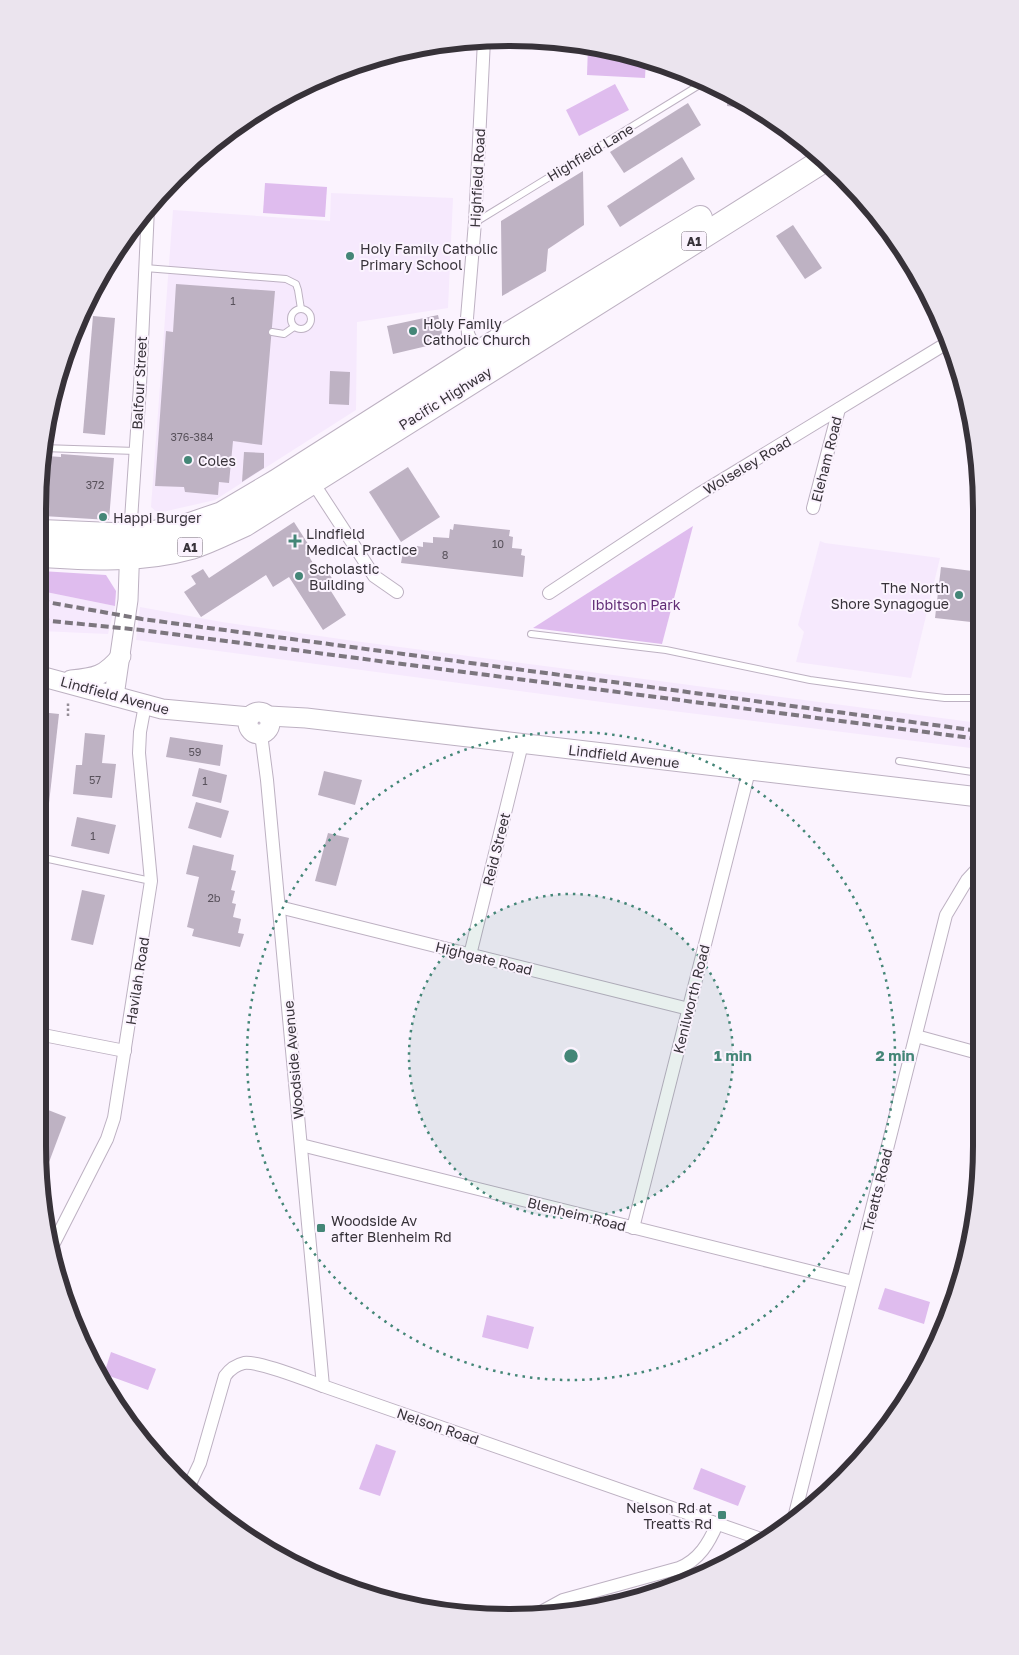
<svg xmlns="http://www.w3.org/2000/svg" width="1019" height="1655" font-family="'Golos Text',sans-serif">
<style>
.built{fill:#f6e9fd}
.green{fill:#dfbcee}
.building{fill:#beb2c3}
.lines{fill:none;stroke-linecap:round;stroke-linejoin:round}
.lane-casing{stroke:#bdb1c2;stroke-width:8}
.street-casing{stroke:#bdb1c2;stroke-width:14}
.secondary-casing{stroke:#bdb1c2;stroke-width:21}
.highway-casing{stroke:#bdb1c2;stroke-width:26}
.path{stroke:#948d96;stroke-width:2.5;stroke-dasharray:2.5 2.5;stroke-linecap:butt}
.lane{stroke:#fff;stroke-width:6}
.street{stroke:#fff;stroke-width:12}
.secondary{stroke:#fff;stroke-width:19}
.highway{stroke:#fff;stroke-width:24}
.rail{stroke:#7c767e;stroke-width:4;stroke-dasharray:8 4;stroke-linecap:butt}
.ring{fill:none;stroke:#448677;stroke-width:2.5;stroke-dasharray:2.5 5}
.poi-dot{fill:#448677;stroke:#fbf3fe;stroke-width:2}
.labels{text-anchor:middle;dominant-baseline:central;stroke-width:4;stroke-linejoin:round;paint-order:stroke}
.number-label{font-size:11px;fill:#59525c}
.shield{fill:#fbf3fe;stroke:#726c74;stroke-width:1}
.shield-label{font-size:12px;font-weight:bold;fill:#373239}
.street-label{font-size:14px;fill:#373239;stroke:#fbf3fe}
.poi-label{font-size:14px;fill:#373239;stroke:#fbf3fe;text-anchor:start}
.park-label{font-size:14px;fill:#612b75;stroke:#fbf3fe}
.rim{fill:none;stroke:#373239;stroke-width:6}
.centre{fill:#448677;stroke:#fbf3fe;stroke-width:2.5}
.ring-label{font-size:15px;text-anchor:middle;font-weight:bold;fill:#448677;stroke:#fbf3fe;stroke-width:4;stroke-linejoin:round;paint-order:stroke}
</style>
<rect width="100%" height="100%" fill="#fbf3fe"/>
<g class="built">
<polygon points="331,193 453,198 448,308 357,322 356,410 215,500 158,513 151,507 173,210 330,221"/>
<polygon points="820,541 825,543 940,558 911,678 796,662 804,632 798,625"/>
<polygon points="41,591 115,606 108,634 40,631"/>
<polygon points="140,607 222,622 354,641 979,723 979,749 632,706 136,640"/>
</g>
<g class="green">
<polygon points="588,46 631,54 646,59 645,78 587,75"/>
<polygon points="615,84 629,110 579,136 566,110"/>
<polygon points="265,183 327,187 325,217 263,213"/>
<polygon points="693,526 662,644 533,628"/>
<polygon points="41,571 106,575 116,591 115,606 41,591"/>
<polygon points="39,865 47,867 39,910"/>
<polygon points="885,1288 930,1302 924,1324 878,1309"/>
<polygon points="487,1315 534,1327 528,1349 482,1337"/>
<polygon points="111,1352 156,1369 148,1390 104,1374"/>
<polygon points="376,1444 396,1451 380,1496 359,1489"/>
<polygon points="701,1468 746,1486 738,1506 693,1489"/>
</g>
<g class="building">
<polygon points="728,92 740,100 754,109 727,106"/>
<polygon points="688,103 701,125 624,173 610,152"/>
<polygon points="682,157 695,179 620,227 607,206"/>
<polygon points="583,171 584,225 548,249 546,271 502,296 501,221"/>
<polygon points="793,225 822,268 805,279 776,236"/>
<polygon points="176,284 275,291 262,445 233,441 229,483 219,482 218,495 185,492 184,487 155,486 166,331 173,332"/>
<polygon points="438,315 444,342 393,354 387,326"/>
<polygon points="93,316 115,318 105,435 83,433"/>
<polygon points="330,371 350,372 349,405 329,404"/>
<polygon points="244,452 264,453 264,468 242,482"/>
<polygon points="61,454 114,458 109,520 43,516 47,456 61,457"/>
<polygon points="408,467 440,517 401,542 369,492"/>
<polygon points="41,471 45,471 43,502 41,502"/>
<polygon points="294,522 310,547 305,550 319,573 326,569 335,583 329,588 346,615 323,630 289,577 273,587 266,575 201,617 184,592 196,584 191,576 203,569 209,578"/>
<polygon points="454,524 510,530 509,536 513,537 512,548 522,549 521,555 525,556 523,577 401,563 403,552 410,553 411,550 416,550 417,546 423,547 423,542 433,543 433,537 449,538 450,529 453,530"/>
<polygon points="941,567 980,572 980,623 935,618"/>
<polygon points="40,712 59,714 48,812 39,812"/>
<polygon points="85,733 105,735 102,763 116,764 112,798 73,794 76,765 82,765"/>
<polygon points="170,737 223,745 220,766 166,757"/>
<polygon points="199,768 227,775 221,803 192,796"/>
<polygon points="324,771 362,780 355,805 318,795"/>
<polygon points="196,802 229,811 221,838 188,828"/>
<polygon points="77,817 116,825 109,854 71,846"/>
<polygon points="328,833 349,838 336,886 315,881"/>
<polygon points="193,845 234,855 231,870 236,871 231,890 235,891 232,903 236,904 233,917 241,919 238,933 244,934 240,947 192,936 194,929 187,927 199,877 186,874"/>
<polygon points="82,890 105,895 93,945 71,940"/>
<polygon points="38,1106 66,1117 43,1178 38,1145"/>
</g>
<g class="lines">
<g class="lane-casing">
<g id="lane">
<polyline points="476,222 701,84 702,80"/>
<polyline points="145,268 286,279 296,284 298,290 301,309"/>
<circle cx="301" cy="319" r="10"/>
<polyline points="272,332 284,334 294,327"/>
<polyline points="42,448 136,451"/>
<polyline points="531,634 666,650 810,680 919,695 945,698 980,698"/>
<polyline points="899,761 979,773"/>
<polyline points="39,857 151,881"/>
</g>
</g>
<g class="street-casing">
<g id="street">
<polyline points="480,358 468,334 467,318 475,222 484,40"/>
<polyline points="312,481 374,576 397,592"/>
<polyline points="813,508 839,409"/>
<polyline points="130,535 140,386 148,208"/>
<polyline points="549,593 699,494 947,343"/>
<polyline points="261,734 267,780 323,1386"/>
<polyline points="279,907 689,1009"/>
<polyline points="470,955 522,744"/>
<polyline points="38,1034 125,1051"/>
<polyline points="916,1036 978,1053"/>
<polyline points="301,1145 853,1282"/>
<polyline points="633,1228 749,771"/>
<polyline points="54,1243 107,1139 114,1118 151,881 139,753 140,732 145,705"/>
<path d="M190,1484L200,1463L225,1376C230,1369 235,1365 244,1363C260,1361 306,1380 323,1386L761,1539"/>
<polyline points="793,1522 946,915 967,880 979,867"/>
<path d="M541,1612L563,1600L679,1568C699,1560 709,1543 717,1524"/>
</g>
</g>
<g class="secondary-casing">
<g id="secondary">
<polyline points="40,676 162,709 250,717"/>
<path d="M71,680C95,678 105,676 121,656"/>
<polyline points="114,696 128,600 130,543"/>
<circle cx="259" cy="723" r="11"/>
<polyline points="269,716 306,718 979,797"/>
</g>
</g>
<g class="highway-casing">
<g id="highway">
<polyline points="41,532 112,535 154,533 187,526 222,514 276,482 496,342 700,218"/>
<path d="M41,555C91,558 142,561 191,547C210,541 227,532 245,524L824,160"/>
</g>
</g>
<polyline class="path" points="68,716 68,701"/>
<use href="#lane" class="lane"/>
<use href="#street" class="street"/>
<use href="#secondary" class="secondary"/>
<use href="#highway" class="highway"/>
<g class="rail">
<polyline points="41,601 142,619 979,731"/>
<polyline points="41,620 141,630 979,739"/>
</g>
</g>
<circle cx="571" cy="1056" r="162" fill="#448677" fill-opacity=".12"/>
<g class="ring">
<circle cx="571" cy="1056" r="162"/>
<circle cx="571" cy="1056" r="324"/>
</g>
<g class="poi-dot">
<circle cx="350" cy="256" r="5"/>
<circle cx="413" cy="331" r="5"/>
<circle cx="188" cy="460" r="5"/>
<circle cx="103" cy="517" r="5"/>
<path d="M292.5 533.5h5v5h5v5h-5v5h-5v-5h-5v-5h5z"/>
<circle cx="299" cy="576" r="5"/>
<circle cx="959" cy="595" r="5"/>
<rect x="316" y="1223" width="10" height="10" rx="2.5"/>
<rect x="717" y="1510" width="10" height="10" rx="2.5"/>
</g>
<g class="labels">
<g class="number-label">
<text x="233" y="300">1</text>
<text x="192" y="436">376-384</text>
<text x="95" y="484">372</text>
<text x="498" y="543">10</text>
<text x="445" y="554">8</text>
<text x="195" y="751">59</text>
<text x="95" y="779">57</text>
<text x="205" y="780">1</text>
<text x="93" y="835">1</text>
<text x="214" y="897">2b</text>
</g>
<g class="shield">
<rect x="681.5" y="231.5" width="25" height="19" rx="4"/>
<rect x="177.5" y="537.5" width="25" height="19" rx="4"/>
</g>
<g class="shield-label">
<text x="694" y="241">A1</text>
<text x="190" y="547">A1</text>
</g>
<g class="street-label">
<text transform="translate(590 152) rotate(-31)">Highfield Lane</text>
<text transform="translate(477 178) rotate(-87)">Highfield Road</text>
<text transform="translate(139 383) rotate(-87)">Balfour Street</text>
<text transform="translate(445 398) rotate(-32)">Pacific Highway</text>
<text transform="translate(826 459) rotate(-76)">Eleham Road</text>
<text transform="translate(747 465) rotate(-31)">Wolseley Road</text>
<text transform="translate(115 695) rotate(15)">Lindfield Avenue</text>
<text transform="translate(624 756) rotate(7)">Lindfield Avenue</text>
<text transform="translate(496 849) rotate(-76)">Reid Street</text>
<text transform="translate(484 958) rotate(14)">Highgate Road</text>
<text transform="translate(137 981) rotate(-81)">Havilah Road</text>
<text transform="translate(691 999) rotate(-76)">Kenilworth Road</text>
<text transform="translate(293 1060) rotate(-95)">Woodside Avenue</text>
<text transform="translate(877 1190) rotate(-76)">Treatts Road</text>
<text transform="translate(577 1214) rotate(14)">Blenheim Road</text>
<text transform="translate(438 1426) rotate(19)">Nelson Road</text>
</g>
<g class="poi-label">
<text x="360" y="248">Holy Family Catholic<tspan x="360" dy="16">Primary School</tspan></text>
<text x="423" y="323">Holy Family<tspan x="423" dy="16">Catholic Church</tspan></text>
<text x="198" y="460">Coles</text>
<text x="113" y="517">Happi Burger</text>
<text x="306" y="533">Lindfield<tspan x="306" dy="16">Medical Practice</tspan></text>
<text x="309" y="568">Scholastic<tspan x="309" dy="16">Building</tspan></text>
<text x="949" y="587" text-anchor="end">The North<tspan x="949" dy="16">Shore Synagogue</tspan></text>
<text x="331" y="1220">Woodside Av<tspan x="331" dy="16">after Blenheim Rd</tspan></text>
<text x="712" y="1507" text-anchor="end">Nelson Rd at<tspan x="712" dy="16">Treatts Rd</tspan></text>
</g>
<g class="park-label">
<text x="636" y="604">Ibbitson Park</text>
</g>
</g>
<path d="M0 0H1019V1655H0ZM509 46H510A463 463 0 0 1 973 509V1146A463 463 0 0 1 510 1609H509A463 463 0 0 1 46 1146V509A463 463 0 0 1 509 46Z" fill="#ebe4ee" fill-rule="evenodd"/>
<path class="rim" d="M509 46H510A463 463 0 0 1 973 509V1146A463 463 0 0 1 510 1609H509A463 463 0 0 1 46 1146V509A463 463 0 0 1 509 46Z"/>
<circle cx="571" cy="1056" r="8" class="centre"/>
<g class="ring-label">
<text x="733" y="1061">1 min</text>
<text x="895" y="1061">2 min</text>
</g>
</svg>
